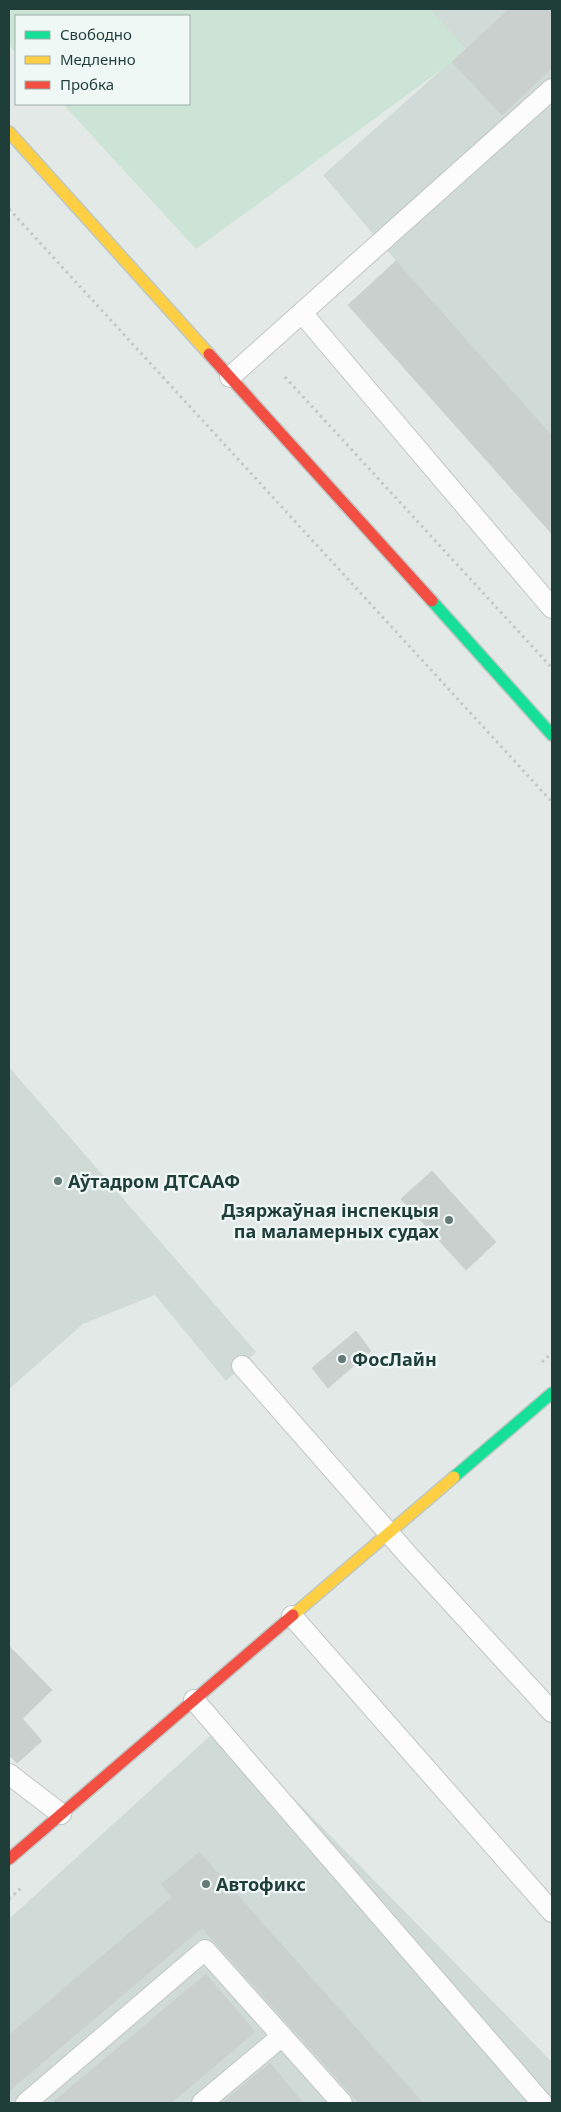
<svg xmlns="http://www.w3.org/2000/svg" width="561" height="2112" font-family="'Noto Sans',sans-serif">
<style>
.built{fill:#d0dbd7}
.green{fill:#cbe4d5}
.building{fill:#cad0ce;stroke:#cbd2d0}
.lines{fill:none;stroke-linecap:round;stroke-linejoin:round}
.lane-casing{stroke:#c0c6c4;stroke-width:22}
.fast-casing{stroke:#bec7c5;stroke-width:14}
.slow-casing{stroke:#bec7c5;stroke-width:14}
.jam-casing{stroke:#bec7c5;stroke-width:14}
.path{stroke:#c0c9c8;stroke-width:3;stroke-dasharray:2.5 4;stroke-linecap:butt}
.lane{stroke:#fbfcfb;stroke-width:20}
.fast{stroke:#16e098;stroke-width:11}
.slow{stroke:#ffcf43;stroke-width:11}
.jam{stroke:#f24e42;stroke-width:11}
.poi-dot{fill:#647a77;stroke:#f0f8f5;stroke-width:2}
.labels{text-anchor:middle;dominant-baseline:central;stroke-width:4.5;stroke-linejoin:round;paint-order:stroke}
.poi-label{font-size:18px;font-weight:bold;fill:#1f3e3a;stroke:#f0f8f5;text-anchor:start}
</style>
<rect width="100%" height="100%" fill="#e3e9e7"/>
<g class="built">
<polygon points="429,9 552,9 552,532 348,305 396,261 323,175 465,49"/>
<polygon points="9,1067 256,1352 226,1381 155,1295 83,1324 9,1389"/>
<polygon points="222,1725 552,2062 552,2103 9,2103 9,1919"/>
</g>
<polygon class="green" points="9,9 429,9 466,49 452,62 196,249 63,104 189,104 189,16 16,16 16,53 9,45"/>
<g class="building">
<polygon points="509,9 552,9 552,68 502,115 452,62"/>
<polygon points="396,261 552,436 552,534 348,305"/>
<polygon points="432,1171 496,1242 466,1270 401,1199"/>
<polygon points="356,1331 371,1351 328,1388 312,1368"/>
<polygon points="9,1646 52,1690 23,1718 9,1703"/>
<polygon points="9,1703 42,1741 17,1763 9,1755"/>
<polygon points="199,1852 242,1900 215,1925 171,1877"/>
<polygon points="171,1877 215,1925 242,1900 423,2103 359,2103 202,1928 9,2091 9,2035 172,1897 161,1884"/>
<polygon points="206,1974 255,2032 171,2103 52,2103"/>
<polygon points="270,2063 303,2103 222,2103"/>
</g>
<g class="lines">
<g class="lane-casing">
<g id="lane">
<polyline points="302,313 552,608"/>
<polyline points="230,377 552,89"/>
<polyline points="242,1366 408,1555 552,1712"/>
<polyline points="292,1616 552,1912"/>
<polyline points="194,1700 542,2103"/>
<polyline points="9,1774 61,1814"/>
<polyline points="26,2103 205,1950 342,2103"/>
<polyline points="202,2103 282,2036"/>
</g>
</g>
<g class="fast-casing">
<g id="fast">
<polyline points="432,601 552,735"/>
<polyline points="454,1477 552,1393"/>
</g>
</g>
<g class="slow-casing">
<g id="slow">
<polyline points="9,132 209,354"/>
<polyline points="293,1615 454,1477"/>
</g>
</g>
<g class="jam-casing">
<g id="jam">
<polyline points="209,354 432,601"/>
<polyline points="9,1859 293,1615"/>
</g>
</g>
<g class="path">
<polyline points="9,209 552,802"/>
<polyline points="285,377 552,668"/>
<polyline points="542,1362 552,1353"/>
<polyline points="9,1899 21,1888"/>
</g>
<use href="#lane" class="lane"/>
<use href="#fast" class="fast"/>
<use href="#slow" class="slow"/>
<use href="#jam" class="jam"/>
</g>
<g class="poi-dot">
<circle cx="58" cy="1181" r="5"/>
<circle cx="449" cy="1220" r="5"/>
<circle cx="342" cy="1359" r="5"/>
<circle cx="206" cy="1884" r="5"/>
</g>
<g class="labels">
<g class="poi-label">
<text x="68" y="1181">Аўтадром ДТСААФ</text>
<text x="439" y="1210" text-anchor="end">Дзяржаўная інспекцыя<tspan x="439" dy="21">па маламерных судах</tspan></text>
<text x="352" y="1359">ФосЛайн</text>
<text x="216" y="1884">Автофикс</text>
</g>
</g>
<rect width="561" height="2112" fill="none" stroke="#1f3e3a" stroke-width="20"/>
<rect x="15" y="15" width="175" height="90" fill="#f0f8f5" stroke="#9caeaa"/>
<rect x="25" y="31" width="25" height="8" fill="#16e098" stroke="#9caeaa"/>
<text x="60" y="40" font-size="15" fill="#1f3e3a">Свободно</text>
<rect x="25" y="56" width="25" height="8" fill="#ffcf43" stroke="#9caeaa"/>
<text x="60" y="65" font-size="15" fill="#1f3e3a">Медленно</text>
<rect x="25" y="81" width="25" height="8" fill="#f24e42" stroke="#9caeaa"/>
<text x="60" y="90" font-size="15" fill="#1f3e3a">Пробка</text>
</svg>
